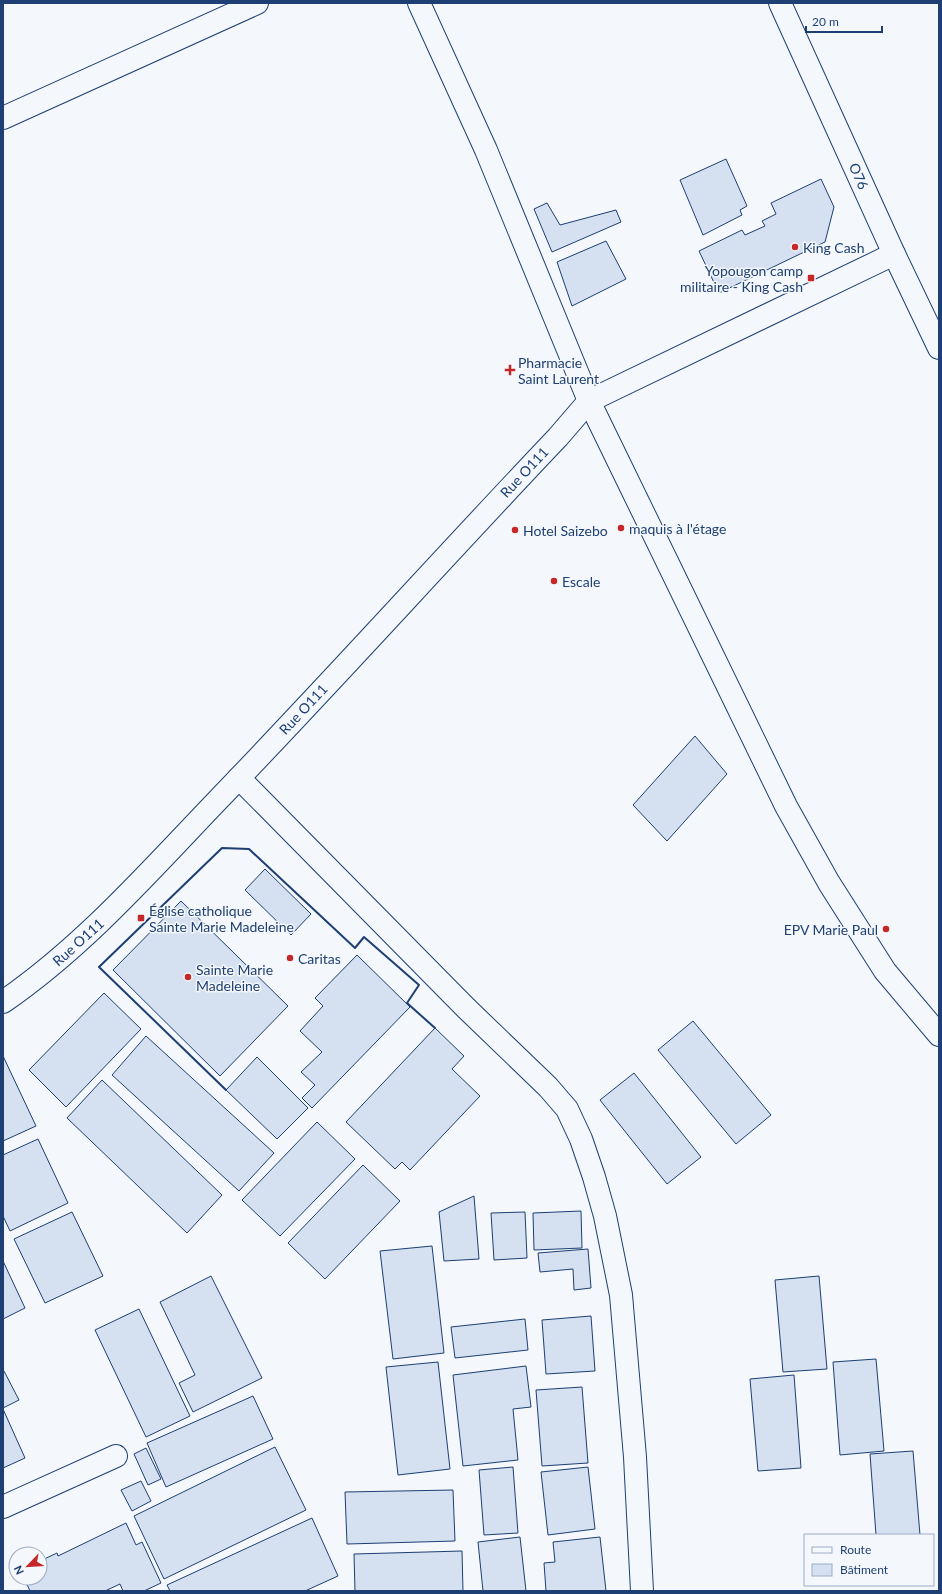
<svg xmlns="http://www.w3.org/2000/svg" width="942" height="1594" font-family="Lato,sans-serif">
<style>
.building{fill:#d5e0f0;stroke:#1d3f73}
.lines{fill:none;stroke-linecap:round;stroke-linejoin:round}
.minor-casing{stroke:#1d3f73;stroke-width:24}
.minor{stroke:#f4f7fb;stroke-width:22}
.wall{stroke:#1d3f73;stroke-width:2}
.poi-dot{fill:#c62828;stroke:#f4f7fb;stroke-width:1.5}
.labels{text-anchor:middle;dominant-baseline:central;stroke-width:3;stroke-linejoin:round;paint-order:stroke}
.street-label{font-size:14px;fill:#1d3f73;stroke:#f4f7fb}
.poi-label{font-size:14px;fill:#1d3f73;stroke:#f4f7fb;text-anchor:start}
</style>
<rect width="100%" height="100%" fill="#f4f7fb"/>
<g class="building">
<polygon points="726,159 747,206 740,210 742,215 703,235 680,180"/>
<polygon points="821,179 834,207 825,242 719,293 699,251 742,230 745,235 765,226 762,221 776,214 771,203"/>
<polygon points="547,203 560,225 616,210 621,222 552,252 534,209"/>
<polygon points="606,241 626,279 572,306 557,262"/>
<polygon points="695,736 727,774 667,841 633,805"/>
<polygon points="265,869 311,914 291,935 245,890"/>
<polygon points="181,901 288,1006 220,1076 113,970"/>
<polygon points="357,955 410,1007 312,1108 302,1098 315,1085 301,1072 322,1052 300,1031 323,1006 315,998"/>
<polygon points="104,993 141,1029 66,1107 29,1070"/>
<polygon points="693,1021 771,1115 736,1144 658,1050"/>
<polygon points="435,1028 464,1056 452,1069 480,1096 410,1170 402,1162 395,1169 346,1122"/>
<polygon points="146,1036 274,1153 239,1191 112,1075"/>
<polygon points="3,1056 36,1126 3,1141"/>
<polygon points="257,1057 308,1108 277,1139 226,1090"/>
<polygon points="634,1073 701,1157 667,1184 600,1100"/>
<polygon points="102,1080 222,1195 187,1233 67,1118"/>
<polygon points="317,1122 355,1159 280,1236 242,1200"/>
<polygon points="38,1139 68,1203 10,1231 3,1216 3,1155"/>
<polygon points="363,1165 400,1201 325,1279 288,1243"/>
<polygon points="474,1196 479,1259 444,1261 439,1212"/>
<polygon points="581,1211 582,1248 534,1250 533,1213"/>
<polygon points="72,1212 103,1276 45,1303 14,1239"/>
<polygon points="525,1212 527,1258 494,1260 491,1213"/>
<polygon points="432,1246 444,1353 393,1359 380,1251"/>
<polygon points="588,1249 591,1288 574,1290 573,1269 540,1272 538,1253"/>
<polygon points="3,1261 25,1308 3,1319"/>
<polygon points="211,1276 262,1378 193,1412 179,1383 195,1375 160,1302"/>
<polygon points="819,1276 827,1369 783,1372 775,1280"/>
<polygon points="139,1309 190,1416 146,1437 95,1330"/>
<polygon points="591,1316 595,1371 546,1374 542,1320"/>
<polygon points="525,1319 528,1350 455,1358 451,1327"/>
<polygon points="876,1359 884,1451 840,1455 833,1362"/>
<polygon points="438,1362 450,1469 398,1475 386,1367"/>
<polygon points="526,1366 531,1407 513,1409 518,1460 463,1466 453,1375"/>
<polygon points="4,1371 19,1400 3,1408 3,1372"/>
<polygon points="794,1375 801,1468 758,1471 750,1379"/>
<polygon points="582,1387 588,1463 542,1466 536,1390"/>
<polygon points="253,1396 273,1439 166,1487 147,1443"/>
<polygon points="3,1409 25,1458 3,1468"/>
<polygon points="275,1447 306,1510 164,1579 134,1516"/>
<polygon points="146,1448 161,1479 148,1485 134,1454"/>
<polygon points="913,1451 920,1535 876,1535 870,1454"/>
<polygon points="513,1467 518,1533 484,1535 479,1470"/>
<polygon points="588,1467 595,1529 548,1535 541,1472"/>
<polygon points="141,1481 151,1501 132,1511 121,1490"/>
<polygon points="453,1490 455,1541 347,1544 345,1492"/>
<polygon points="312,1518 338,1576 305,1591 170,1591 167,1585"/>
<polygon points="126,1523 136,1545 142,1542 161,1583 144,1591 123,1591 120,1584 105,1591 30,1591 24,1578 40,1578 40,1561 57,1553 58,1556"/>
<polygon points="520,1537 526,1591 483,1591 478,1542"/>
<polygon points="600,1537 606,1591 546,1591 544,1563 555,1562 553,1542"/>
<polygon points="462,1551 463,1591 355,1591 354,1554"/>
</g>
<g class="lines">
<g class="minor-casing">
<g id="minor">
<polyline points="419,3 486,150 589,401 786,806 829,883 885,971 939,1035"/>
<polyline points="780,3 894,254 939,348"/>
<polyline points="3,118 257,3"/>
<polyline points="239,778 466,1008 548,1087 567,1109 581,1139 594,1177 605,1216 621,1295 635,1457 642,1591"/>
<path d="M3,1002C83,947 148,873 215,803C331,683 443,558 558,437L589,401L894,254"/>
<polyline points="3,1507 116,1456"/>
</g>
</g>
<use href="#minor" class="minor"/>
<polyline class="wall" points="226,1090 99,967 222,848 249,849 355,948 364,937 419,985 407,1003 435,1028"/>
</g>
<g class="poi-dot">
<circle cx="795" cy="247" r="4"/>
<rect x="807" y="274" width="8" height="8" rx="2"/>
<path d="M508 364h4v4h4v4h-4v4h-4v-4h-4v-4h4z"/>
<circle cx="621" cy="528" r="4"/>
<circle cx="515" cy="530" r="4"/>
<circle cx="554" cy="581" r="4"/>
<rect x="137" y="914" width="8" height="8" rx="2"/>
<circle cx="886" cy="929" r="4"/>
<circle cx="290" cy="958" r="4"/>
<circle cx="188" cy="977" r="4"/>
</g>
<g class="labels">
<g class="street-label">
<text transform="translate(859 176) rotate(66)">O76</text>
<text transform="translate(524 472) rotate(-47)">Rue O111</text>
<text transform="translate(303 709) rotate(-47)">Rue O111</text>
<text transform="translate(78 942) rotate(-42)">Rue O111</text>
</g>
<g class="poi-label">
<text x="803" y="247">King Cash</text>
<text x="803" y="270" text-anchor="end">Yopougon camp<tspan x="803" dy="16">militaire - King Cash</tspan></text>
<text x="518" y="362">Pharmacie<tspan x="518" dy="16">Saint Laurent</tspan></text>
<text x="629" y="528">maquis à l'étage</text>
<text x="523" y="530">Hotel Saizebo</text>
<text x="562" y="581">Escale</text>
<text x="149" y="910">Église catholique<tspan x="149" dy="16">Sainte Marie Madeleine</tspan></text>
<text x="878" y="929" text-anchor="end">EPV Marie Paul</text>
<text x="298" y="958">Caritas</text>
<text x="196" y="969">Sainte Marie<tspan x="196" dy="16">Madeleine</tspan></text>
</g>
</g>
<rect width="942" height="1594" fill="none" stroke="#1d3f73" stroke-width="8"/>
<rect x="804" y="1534" width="130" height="52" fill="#f4f7fb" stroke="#9eadc5"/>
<rect x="812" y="1547" width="20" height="6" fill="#f4f7fb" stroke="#9eadc5"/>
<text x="840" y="1554" font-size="12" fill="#1d3f73">Route</text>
<rect x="812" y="1564" width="20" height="12" fill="#d5e0f0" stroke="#9eadc5"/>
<text x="840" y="1574" font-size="12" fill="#1d3f73">Bâtiment</text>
<g transform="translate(28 1566) rotate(245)"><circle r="19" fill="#f4f7fb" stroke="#9eadc5"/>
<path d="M0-3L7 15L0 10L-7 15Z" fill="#c62828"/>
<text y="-6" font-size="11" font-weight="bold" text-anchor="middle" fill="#1d3f73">N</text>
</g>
<path d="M806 26v6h76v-6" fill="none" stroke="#1d3f73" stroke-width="2"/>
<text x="812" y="26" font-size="12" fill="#1d3f73" stroke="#f4f7fb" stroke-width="3" paint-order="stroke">20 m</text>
</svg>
